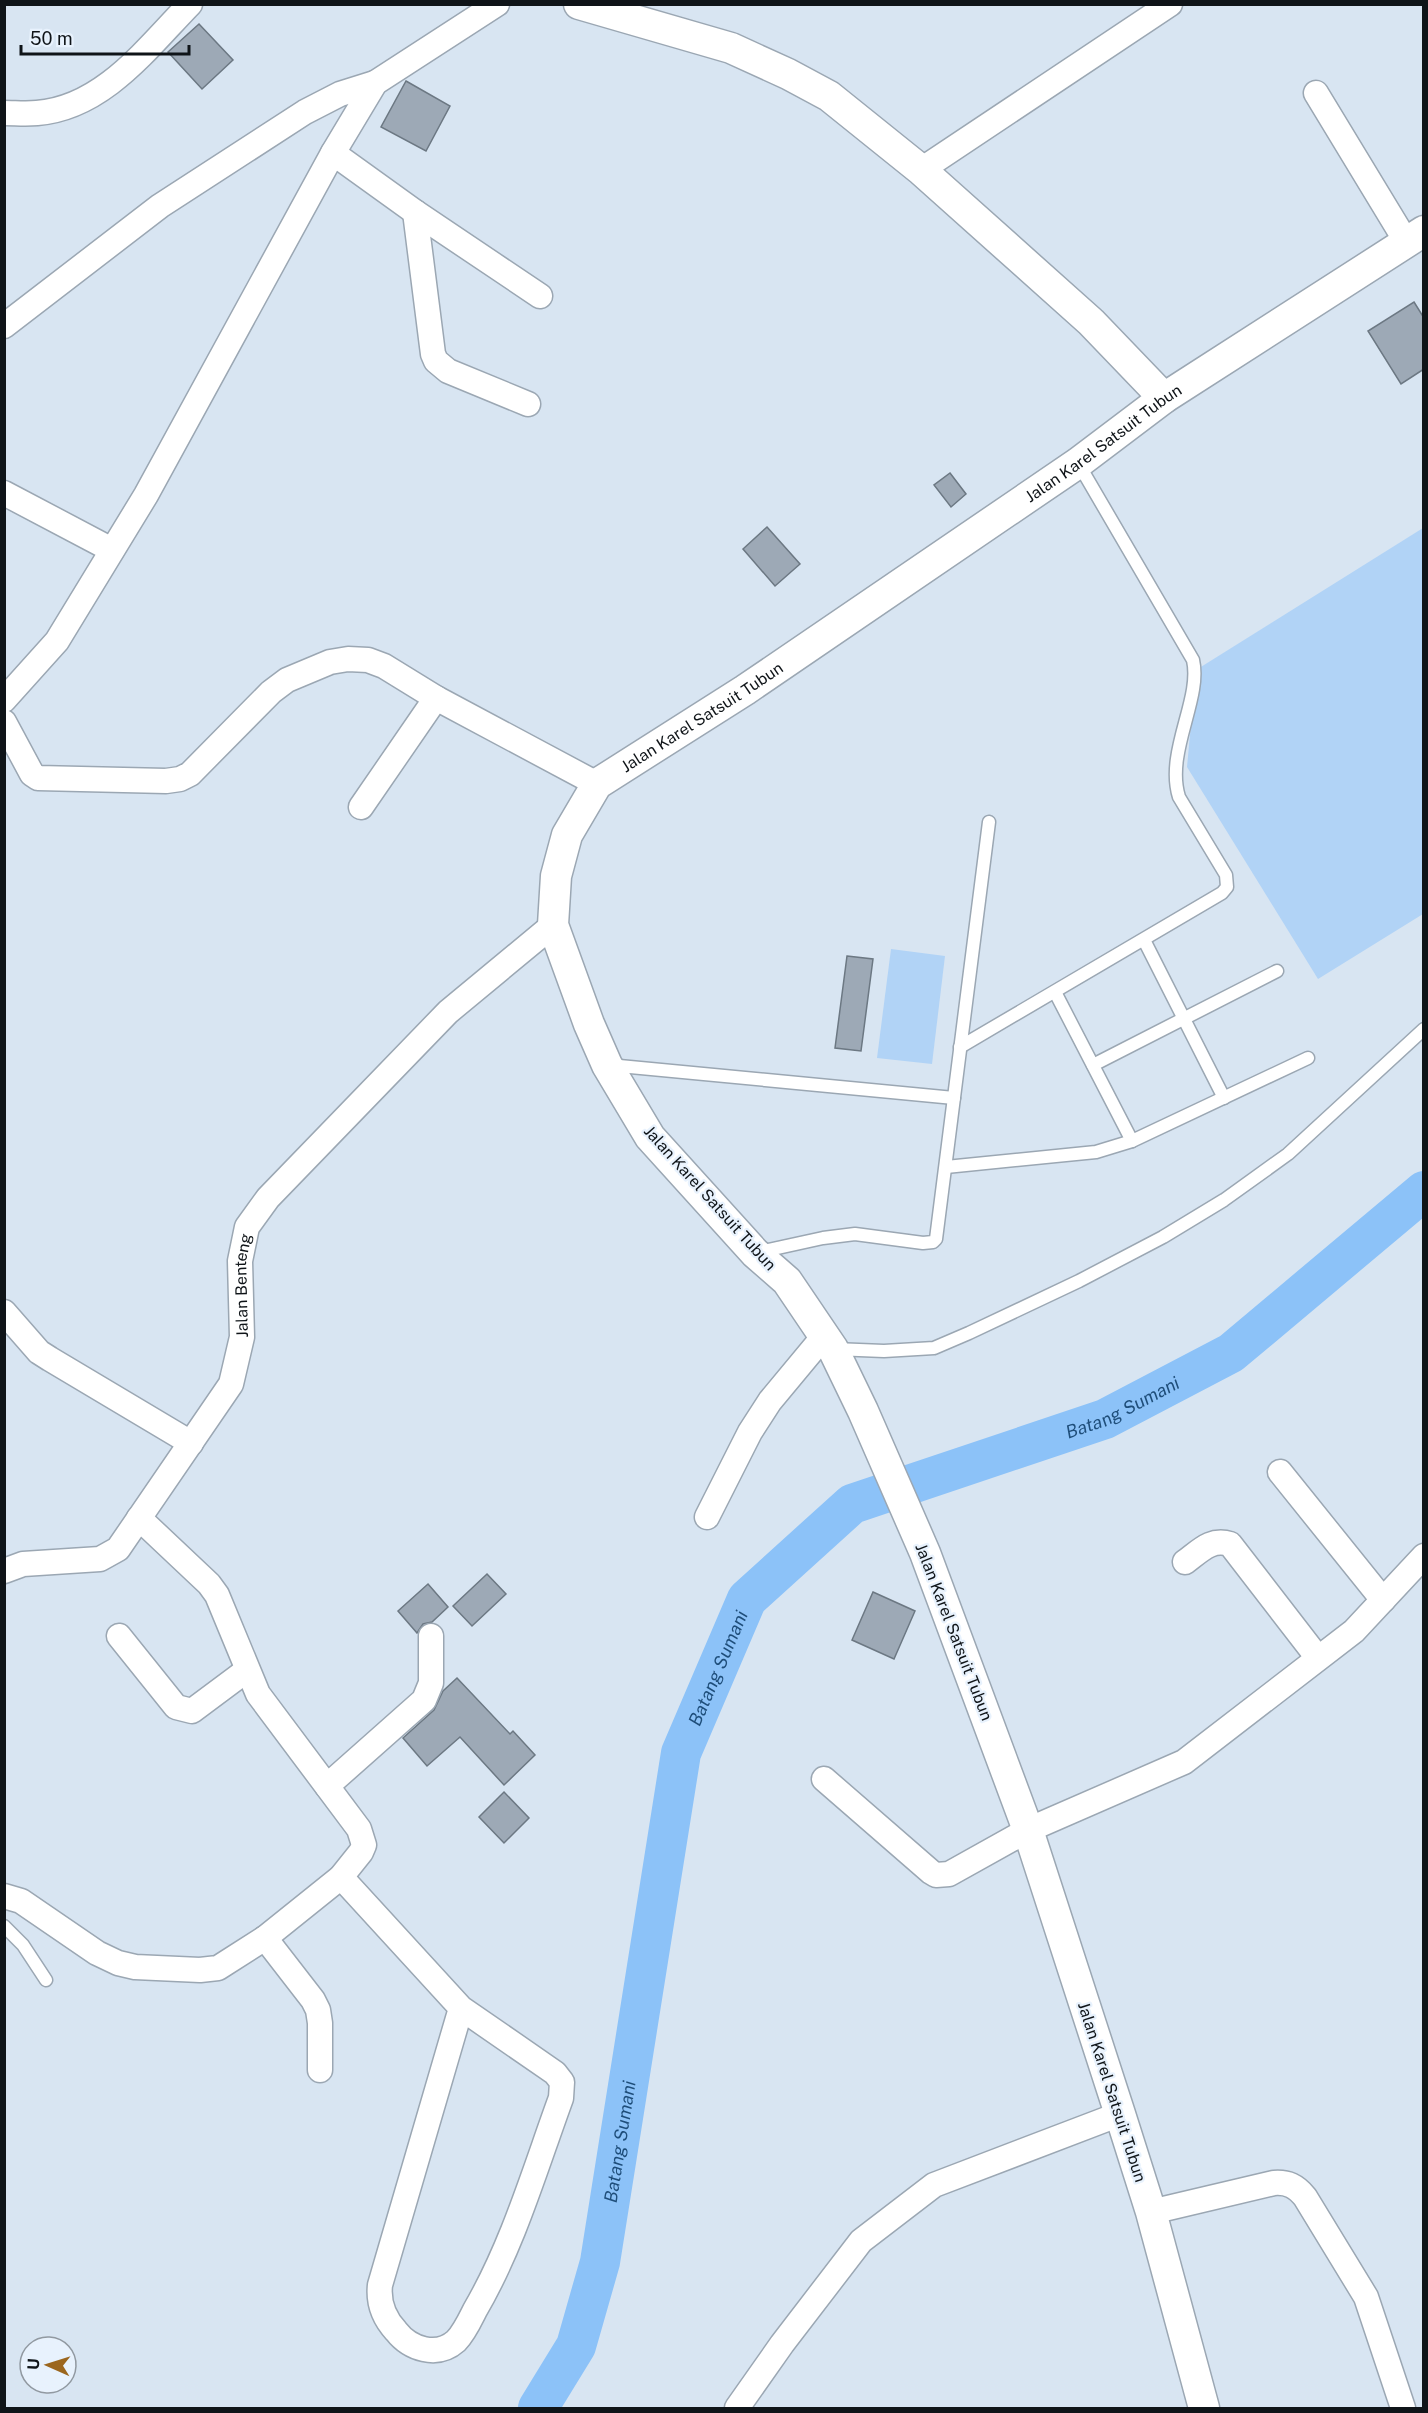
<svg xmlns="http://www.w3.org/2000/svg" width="1428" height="2413" font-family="'Public Sans',sans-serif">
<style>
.green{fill:#b1d3f6}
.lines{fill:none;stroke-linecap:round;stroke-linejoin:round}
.river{stroke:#8cc2f8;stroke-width:40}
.building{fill:#9da9b6;stroke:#6c7883;stroke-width:1.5}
.service-casing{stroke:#9ba7b3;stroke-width:15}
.minor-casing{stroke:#9ba7b3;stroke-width:27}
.tertiary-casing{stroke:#9ba7b3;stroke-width:33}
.service{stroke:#fff;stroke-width:12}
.minor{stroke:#fff;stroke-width:24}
.tertiary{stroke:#fff;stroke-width:30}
.labels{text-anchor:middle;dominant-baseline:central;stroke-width:4.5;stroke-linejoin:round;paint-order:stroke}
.street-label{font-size:16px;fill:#0f1418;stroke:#e8f2fd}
.water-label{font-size:18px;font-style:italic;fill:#1f4e7a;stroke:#e8f2fd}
</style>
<rect width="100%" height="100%" fill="#d8e5f2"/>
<g class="green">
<polygon points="1423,528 1423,914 1318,979 1187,767 1196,670"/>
<polygon points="891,949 945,956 932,1064 877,1058"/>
</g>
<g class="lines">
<path class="river" id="s1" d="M538,2408L576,2346L600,2262L681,1753L747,1599L852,1504L1105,1419L1231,1353L1424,1191"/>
</g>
<g class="building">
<polygon points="199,24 233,60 202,89 168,52"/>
<polygon points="406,81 450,106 426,151 381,127"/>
<polygon points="1414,302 1424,318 1424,369 1401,384 1368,331"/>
<polygon points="950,473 966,494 951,507 934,485"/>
<polygon points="767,527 800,564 775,586 743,549"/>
<polygon points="847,956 873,959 861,1051 835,1048"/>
<polygon points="487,1574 506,1594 472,1626 453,1606"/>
<polygon points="428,1584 448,1607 432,1622 423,1624 417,1633 398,1611"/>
<polygon points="873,1592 915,1611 894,1659 852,1640"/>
<polygon points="457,1678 510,1734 513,1731 535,1755 504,1785 460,1737 427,1766 403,1738 434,1710 443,1691"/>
<polygon points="504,1792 529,1818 504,1843 479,1817"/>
</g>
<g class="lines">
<g class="service-casing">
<g id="service">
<polyline points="1144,940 1224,1098"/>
<polyline points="1055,992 1132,1141"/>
<path d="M960,1047L1222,893L1227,887L1226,875L1179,797C1165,752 1202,699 1193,660L1078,463"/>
<polyline points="609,1065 954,1098"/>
<polyline points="1093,1065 1277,971"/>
<polyline points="946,1167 1096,1152 1132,1141 1308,1058"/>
<polyline points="759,1252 823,1238 855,1234 923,1243 933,1242 936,1239 989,822"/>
<polyline points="834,1349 884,1351 934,1348 969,1333 1079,1281 1163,1237 1224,1200 1288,1154 1424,1029"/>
<polyline points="4,1926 23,1945 46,1980"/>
</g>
</g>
<g class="minor-casing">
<g id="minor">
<polyline points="1316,93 1407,243"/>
<path d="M4,113C15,113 26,114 37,113C103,108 147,48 190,4"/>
<polyline points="333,153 415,212 540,296"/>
<polyline points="921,170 1170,4"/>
<polyline points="415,212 433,354 436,361 448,371 528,404"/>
<polyline points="4,326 160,206 305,112 340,94 375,83"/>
<polyline points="4,493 112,550"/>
<polyline points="4,700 57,641 146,495 333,153 375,83 497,4"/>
<polyline points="4,722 32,774 38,778 166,781 180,779 190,774 271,692 287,680 330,662 348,659 368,660 384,666 436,698 597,784"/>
<polyline points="361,807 436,698"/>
<polyline points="4,1312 39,1352 50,1359 191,1443"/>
<polyline points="1280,1472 1383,1600"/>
<polyline points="707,1517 750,1432 770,1401 824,1336"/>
<path d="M1185,1562C1200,1551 1211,1538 1230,1544L1318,1658"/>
<path id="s2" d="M4,1571L23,1564L100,1559L118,1549L231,1384L242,1337L240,1261L247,1227L268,1198L448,1012L553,925"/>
<polyline points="119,1636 176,1707 192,1711 247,1670"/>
<polyline points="824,1779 931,1872 936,1875 949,1874 1028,1830 1184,1762 1354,1631 1424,1556"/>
<polyline points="327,1786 424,1700 431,1683 431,1636"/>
<path d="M341,1877L461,2008L555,2073L562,2082L561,2098C535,2169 513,2245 475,2310C470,2320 464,2333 456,2341C437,2358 410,2349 396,2331C384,2318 378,2303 380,2285L461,2008"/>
<polyline points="4,1896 21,1901 97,1953 118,1963 135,1967 200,1970 218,1968 265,1938 341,1877 361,1852 364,1845 359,1829 258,1694 217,1595 209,1584 139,1518"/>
<polyline points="265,1938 313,2000 318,2010 320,2023 320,2070"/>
<path d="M1151,2212L1274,2183C1288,2182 1296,2186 1305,2197L1366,2297L1403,2408"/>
<polyline points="737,2408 782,2344 861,2241 934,2185 1120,2114"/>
</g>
</g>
<g class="tertiary-casing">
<g id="tertiary">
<polyline points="579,4 731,48 788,74 829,96 921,170 1091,322 1164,398"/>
<path id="s3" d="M1204,2408L1151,2212L1120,2114L1028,1830L925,1553L863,1411L833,1349L787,1281L755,1253L650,1137L607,1065L589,1024L553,925L556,876L567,835L597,784L745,690L1078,463L1164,398L1424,231"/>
</g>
</g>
<use href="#service" class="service"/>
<use href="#minor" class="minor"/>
<use href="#tertiary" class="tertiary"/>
</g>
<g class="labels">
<g class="street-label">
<text stroke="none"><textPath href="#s3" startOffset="2400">Jalan Karel Satsuit Tubun</textPath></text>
<text stroke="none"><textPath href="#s3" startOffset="1914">Jalan Karel Satsuit Tubun</textPath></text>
<text transform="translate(710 1198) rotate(48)">Jalan Karel Satsuit Tubun</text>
<text stroke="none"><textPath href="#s2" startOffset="418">Jalan Benteng</textPath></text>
<text transform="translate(954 1632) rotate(69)">Jalan Karel Satsuit Tubun</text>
<text transform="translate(1112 2092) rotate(72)">Jalan Karel Satsuit Tubun</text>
</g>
<g class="water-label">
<text stroke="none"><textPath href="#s1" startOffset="1272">Batang Sumani</textPath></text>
<text stroke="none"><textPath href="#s1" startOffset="768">Batang Sumani</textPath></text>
<text stroke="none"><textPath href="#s1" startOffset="282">Batang Sumani</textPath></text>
</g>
</g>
<rect width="1428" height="2413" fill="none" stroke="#0f1418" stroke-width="12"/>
<g transform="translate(48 2365) rotate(273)"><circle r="28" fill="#e8f2fd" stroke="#9199a1" stroke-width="1.5"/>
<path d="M0-4.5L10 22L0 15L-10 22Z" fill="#9b661e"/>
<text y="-9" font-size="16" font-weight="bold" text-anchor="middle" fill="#0f1418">U</text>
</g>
<path d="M21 45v9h168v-9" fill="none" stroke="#0f1418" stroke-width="3"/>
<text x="30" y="45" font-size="18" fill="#0f1418" stroke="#e8f2fd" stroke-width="4.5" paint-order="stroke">50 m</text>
</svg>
